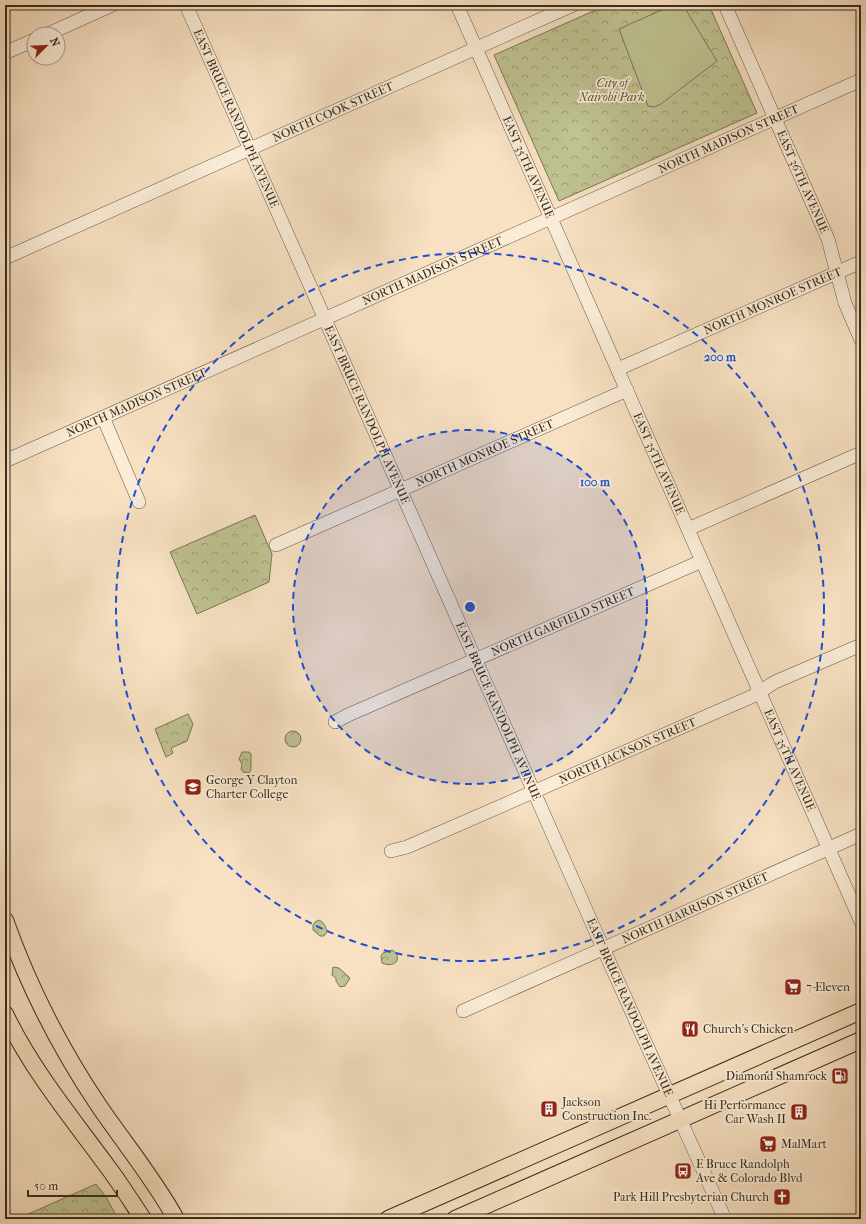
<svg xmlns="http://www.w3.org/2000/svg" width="866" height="1224" font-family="'IM FELL French Canon',serif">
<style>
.park{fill:url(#park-crowns);stroke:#7c7658}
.garden{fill:#bfc292;stroke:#7c7658}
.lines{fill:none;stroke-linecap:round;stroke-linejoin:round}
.minor-casing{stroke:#685846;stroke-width:14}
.major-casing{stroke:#382b1d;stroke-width:18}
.minor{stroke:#faecd7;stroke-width:13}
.major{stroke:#f7e1c2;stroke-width:16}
.ring{fill:none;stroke:#1d4ed8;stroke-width:2;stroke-dasharray:7 5}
.labels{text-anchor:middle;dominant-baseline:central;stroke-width:3.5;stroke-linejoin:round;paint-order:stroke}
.park-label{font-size:12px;font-style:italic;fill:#5a513a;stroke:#faecd7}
.street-label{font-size:12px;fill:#382b1d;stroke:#faecd7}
.poi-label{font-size:12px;fill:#382b1d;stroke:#faecd7;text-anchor:start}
.centre{fill:#1d4ed8;stroke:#faecd7;stroke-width:2}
.ring-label{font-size:12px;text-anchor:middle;font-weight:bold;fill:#1d4ed8;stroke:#faecd7;stroke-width:3.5;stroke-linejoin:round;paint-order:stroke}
</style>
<defs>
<pattern id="park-crowns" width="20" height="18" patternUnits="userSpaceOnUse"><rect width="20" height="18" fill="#bfc292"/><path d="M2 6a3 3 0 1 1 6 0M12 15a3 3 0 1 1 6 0" fill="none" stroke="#9c9e77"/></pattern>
</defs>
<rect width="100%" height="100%" fill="#f7e1c2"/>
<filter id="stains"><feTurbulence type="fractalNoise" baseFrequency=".005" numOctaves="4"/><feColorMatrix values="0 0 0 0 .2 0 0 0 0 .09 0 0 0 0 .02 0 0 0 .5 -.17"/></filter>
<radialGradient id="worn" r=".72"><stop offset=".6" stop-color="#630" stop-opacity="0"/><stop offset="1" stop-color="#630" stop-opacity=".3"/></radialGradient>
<g class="park">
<polygon points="607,5 709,5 757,113 559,201 494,55"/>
<polygon points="255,515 272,554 269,582 197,614 170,552"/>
<polygon points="188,714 193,724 187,741 171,748 173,753 166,757 155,729"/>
<circle cx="293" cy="739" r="8"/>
<polygon points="242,752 249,752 251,754 251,770 249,773 243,772 241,769 242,764 239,759"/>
<path d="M319,920C325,923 326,927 327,932L324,936H320L313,930V925L315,922Z"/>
<path d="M392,950C397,953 398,955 397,961C392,966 388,965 382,963L381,956L383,953Z"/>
<polygon points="333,967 339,968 350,978 345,986 340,987 336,981 336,978 332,975"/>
<polygon points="96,1184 106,1197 118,1219 17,1219"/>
</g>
<polygon class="garden" points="673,5 683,5 717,61 661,104 654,107 648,106 619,29"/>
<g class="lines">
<g class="minor-casing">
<g id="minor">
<path id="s1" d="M186,5L603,948L725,1219"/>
<path id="s2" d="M457,5L861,922"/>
<path id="s3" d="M725,5L828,239L845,303L861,340"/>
<polyline points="48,34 112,5"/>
<polyline points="5,53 34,40"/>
<path id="s4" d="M5,258L573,5"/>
<path id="s5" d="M618,369L861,262"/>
<polyline points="103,417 139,502"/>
<path id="s6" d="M5,461L861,80"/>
<polyline points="688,529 861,453"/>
<path id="s7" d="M276,545L627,390"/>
<path id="s8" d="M335,722L348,715L702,561"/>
<path id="s9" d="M391,851L407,847L753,696L775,682L861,645"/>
<path id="s10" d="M463,1011L861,834"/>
</g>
</g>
<g class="major-casing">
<g id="major">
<path d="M5,920C28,985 60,1048 99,1106C125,1144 154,1179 176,1219"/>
<path d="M5,1014C32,1070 71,1117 107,1166C120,1183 131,1201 143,1219"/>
<polyline points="388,1219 861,1011"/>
<polyline points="455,1219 861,1040"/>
</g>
</g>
<use href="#minor" class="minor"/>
<use href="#major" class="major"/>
</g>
<circle cx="470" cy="607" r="177" fill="#1d4ed8" fill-opacity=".12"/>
<g class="ring">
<circle cx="470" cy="607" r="177"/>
<circle cx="470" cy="607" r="354"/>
</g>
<defs>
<g id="university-square" transform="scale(0.9)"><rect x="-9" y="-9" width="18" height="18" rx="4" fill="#8f2418" stroke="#faecd7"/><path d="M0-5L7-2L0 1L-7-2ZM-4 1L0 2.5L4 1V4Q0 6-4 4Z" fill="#fff"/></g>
<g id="supermarket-square" transform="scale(0.9)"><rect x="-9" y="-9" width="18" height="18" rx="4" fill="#8f2418" stroke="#faecd7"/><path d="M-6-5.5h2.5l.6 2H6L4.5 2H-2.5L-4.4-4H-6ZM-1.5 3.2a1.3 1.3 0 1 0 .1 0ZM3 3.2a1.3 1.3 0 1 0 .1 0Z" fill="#fff"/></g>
<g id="restaurant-square" transform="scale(0.9)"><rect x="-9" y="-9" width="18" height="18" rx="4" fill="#8f2418" stroke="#faecd7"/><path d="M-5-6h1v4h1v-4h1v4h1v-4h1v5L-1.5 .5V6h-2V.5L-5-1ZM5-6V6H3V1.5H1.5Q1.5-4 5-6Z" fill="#fff"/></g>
<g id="fuel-square" transform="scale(0.9)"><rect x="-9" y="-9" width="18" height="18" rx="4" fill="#8f2418" stroke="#faecd7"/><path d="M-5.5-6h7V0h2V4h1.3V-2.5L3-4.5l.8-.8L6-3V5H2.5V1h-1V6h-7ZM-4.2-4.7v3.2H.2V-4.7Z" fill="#fff"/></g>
<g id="building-square" transform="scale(0.9)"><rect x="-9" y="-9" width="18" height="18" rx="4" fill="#8f2418" stroke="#faecd7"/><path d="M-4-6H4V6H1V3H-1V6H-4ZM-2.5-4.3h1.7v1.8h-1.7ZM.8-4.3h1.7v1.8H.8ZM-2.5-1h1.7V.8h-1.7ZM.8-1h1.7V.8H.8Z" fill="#fff"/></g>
<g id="bus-square" transform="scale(0.9)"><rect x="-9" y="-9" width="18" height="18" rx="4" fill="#8f2418" stroke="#faecd7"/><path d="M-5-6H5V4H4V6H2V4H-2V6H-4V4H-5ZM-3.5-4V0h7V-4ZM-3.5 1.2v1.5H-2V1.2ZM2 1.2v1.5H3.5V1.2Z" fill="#fff"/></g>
<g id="church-square" transform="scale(0.9)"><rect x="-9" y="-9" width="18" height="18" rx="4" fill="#8f2418" stroke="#faecd7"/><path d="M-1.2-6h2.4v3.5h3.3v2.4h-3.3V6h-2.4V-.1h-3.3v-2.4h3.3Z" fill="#fff"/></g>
</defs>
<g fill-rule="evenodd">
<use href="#university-square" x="193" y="787"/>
<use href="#supermarket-square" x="793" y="987"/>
<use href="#restaurant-square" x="690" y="1029"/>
<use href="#fuel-square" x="840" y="1076"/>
<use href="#building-square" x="549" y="1109"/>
<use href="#building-square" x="799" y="1112"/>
<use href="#supermarket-square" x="768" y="1144"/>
<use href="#bus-square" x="683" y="1171"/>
<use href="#church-square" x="782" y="1197"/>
</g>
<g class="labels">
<g class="park-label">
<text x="612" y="83">City of<tspan x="612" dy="14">Nairobi Park</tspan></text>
</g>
<g class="street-label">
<text stroke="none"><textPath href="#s4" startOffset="359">NORTH COOK STREET</textPath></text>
<text stroke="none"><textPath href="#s1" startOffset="124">EAST BRUCE RANDOLPH AVENUE</textPath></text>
<text stroke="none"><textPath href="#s6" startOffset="792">NORTH MADISON STREET</textPath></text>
<text stroke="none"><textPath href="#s2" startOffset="177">EAST 35TH AVENUE</textPath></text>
<text stroke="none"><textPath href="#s3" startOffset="193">EAST 36TH AVENUE</textPath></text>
<text stroke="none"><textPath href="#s6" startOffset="468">NORTH MADISON STREET</textPath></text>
<text stroke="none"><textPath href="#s5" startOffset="169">NORTH MONROE STREET</textPath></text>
<text stroke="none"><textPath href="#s6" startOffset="144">NORTH MADISON STREET</textPath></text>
<text stroke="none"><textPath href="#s1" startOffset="448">EAST BRUCE RANDOLPH AVENUE</textPath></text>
<text stroke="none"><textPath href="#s7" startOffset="228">NORTH MONROE STREET</textPath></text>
<text stroke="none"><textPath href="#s2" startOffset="501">EAST 35TH AVENUE</textPath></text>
<text stroke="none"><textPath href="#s8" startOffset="249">NORTH GARFIELD STREET</textPath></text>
<text stroke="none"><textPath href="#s1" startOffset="772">EAST BRUCE RANDOLPH AVENUE</textPath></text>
<text stroke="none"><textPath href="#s9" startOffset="257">NORTH JACKSON STREET</textPath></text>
<text stroke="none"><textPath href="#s2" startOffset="825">EAST 35TH AVENUE</textPath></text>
<text stroke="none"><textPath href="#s10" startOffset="254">NORTH HARRISON STREET</textPath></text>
<text stroke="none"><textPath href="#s1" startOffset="1096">EAST BRUCE RANDOLPH AVENUE</textPath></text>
</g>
<g class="poi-label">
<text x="206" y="780">George Y Clayton<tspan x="206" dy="14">Charter College</tspan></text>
<text x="806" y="987">7-Eleven</text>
<text x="703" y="1029">Church's Chicken</text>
<text x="827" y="1076" text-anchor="end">Diamond Shamrock</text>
<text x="562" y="1102">Jackson<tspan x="562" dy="14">Construction Inc.</tspan></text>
<text x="786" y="1105" text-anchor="end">Hi Performance<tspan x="786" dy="14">Car Wash II</tspan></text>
<text x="781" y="1144">MalMart</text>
<text x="696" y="1164">E Bruce Randolph<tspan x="696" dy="14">Ave &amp; Colorado Blvd</tspan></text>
<text x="769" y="1197" text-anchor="end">Park Hill Presbyterian Church</text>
</g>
</g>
<circle cx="470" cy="607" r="6" class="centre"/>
<g class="ring-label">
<text x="720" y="361">200 m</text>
<text x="595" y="486">100 m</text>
</g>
<rect width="866" height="1224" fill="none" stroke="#f7e1c2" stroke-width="20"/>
<rect x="6" y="6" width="854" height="1212" fill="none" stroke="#382b1d" stroke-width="2"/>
<rect x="10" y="10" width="846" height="1204" fill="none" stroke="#382b1d"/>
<g transform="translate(46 46) rotate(66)"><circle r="19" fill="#faecd7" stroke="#ac9f8d"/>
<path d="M0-3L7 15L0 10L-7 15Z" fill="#8f2418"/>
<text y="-6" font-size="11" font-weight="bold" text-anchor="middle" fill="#382b1d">N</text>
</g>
<path d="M28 1190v6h89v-6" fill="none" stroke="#382b1d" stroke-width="2"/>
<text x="34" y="1190" font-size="12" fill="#382b1d" stroke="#faecd7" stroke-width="3" paint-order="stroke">50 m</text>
<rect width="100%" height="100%" filter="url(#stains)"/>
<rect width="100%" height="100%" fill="url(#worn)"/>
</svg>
